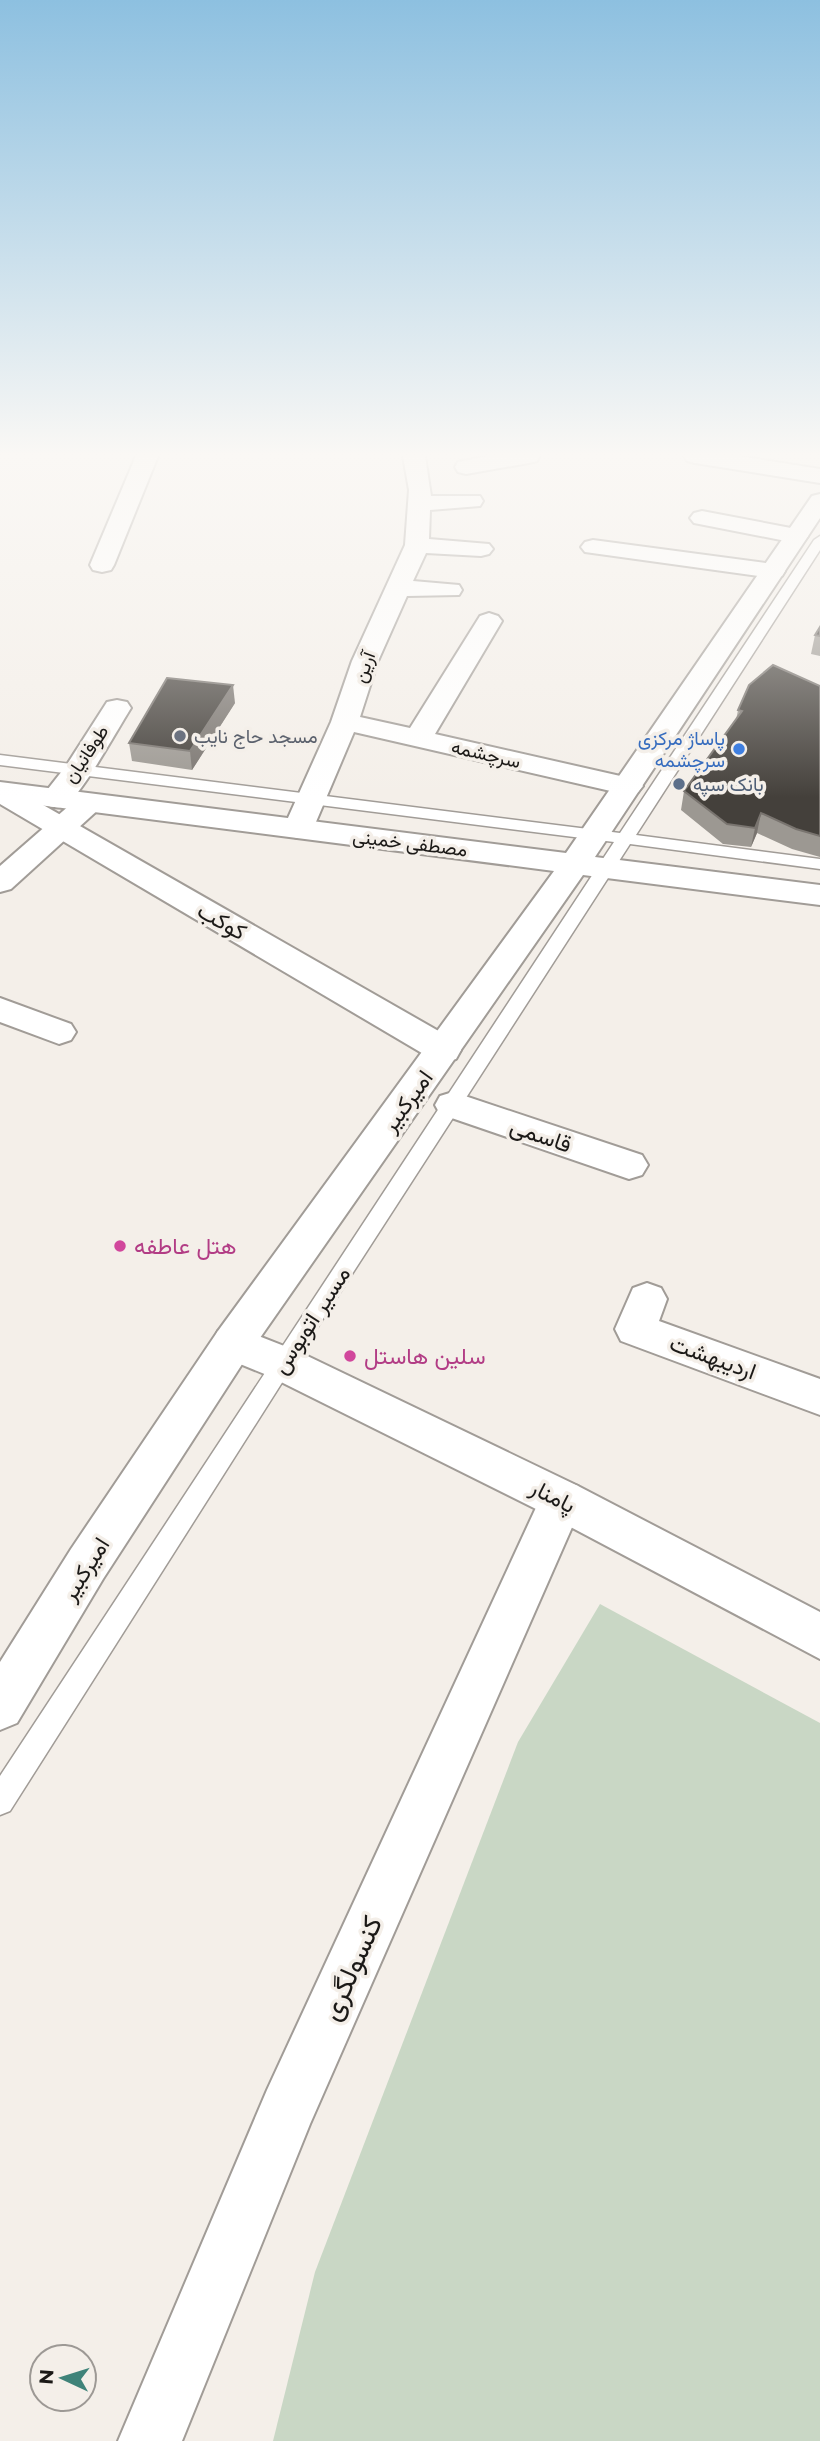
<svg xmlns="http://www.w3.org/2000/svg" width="820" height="2441" font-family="Montserrat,Vazirmatn,sans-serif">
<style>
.green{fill:#c9d7c5}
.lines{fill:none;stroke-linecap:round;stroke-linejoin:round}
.lane-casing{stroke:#a19c97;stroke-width:3}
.street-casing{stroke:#a19c97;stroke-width:4}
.secondary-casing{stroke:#a19c97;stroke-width:4}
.primary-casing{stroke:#a19c97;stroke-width:4}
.lane{fill:#fff;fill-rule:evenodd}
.street{fill:#fff;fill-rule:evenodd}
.secondary{fill:#fff;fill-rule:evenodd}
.primary{fill:#fff;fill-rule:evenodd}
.wall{fill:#9c9892}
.shaded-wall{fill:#79746f}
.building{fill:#44403b;stroke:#79746f;stroke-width:2}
.worship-dot{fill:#6b7280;stroke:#f4efe9;stroke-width:2.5}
.shop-dot{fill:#3f7fe0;stroke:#f4efe9;stroke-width:2.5}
.service-dot{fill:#5c6f8a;stroke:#f4efe9;stroke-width:2.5}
.hotel-dot{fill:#d1479c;stroke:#f4efe9;stroke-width:2.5}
.labels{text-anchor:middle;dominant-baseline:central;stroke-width:7;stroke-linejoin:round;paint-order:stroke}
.far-street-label{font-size:19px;fill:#1b1917;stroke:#f4efe9}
.far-worship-label{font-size:19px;fill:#5b616d;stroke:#f4efe9;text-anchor:start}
.far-shop-label{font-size:19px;fill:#366cbe;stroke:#f4efe9;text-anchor:end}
.far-service-label{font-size:19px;fill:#4e5e75;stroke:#f4efe9;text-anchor:start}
.street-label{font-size:23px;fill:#1b1917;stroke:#f4efe9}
.hotel-label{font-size:23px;fill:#b23c85;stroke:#f4efe9;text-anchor:start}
.near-street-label{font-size:28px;fill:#1b1917;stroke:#f4efe9}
</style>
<rect width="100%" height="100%" fill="#f4efe9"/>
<polygon class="green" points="600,1604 820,1723 820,2441 273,2441 315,2272 518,1742"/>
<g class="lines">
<g class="lane-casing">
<polygon id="lane" points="820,536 820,550 636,835 820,859 820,869 630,844 290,1370 10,1811 0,1815 0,1776 614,842 0,765 0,755 620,833 814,540"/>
</g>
<g class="street-casing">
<g id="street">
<polygon points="136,456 158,456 114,565 111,570 102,572 93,570 90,565"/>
<polygon points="403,456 425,456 431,496 480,496 483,501 480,506 430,510 429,539 489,544 493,549 489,554 481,556 426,553 413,581 459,585 462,590 459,595 407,596 378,661 360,717 410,728 480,616 489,613 498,616 502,621 435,734 638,780 643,786 638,792 628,795 354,732 313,829 309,835 298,838 287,835 283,829 331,722 352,661 405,545 409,490"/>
<polygon points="488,456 540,456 537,461 529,463 466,474 458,472 455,467 458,462"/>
<polygon points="684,456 739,456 820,469 820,483 695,463 687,461"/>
<polygon points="702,511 796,529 804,531 808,536 804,541 796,543 694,523 690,518 694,513"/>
<polygon points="593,540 773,564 782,566 785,571 782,576 773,578 585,552 581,547 585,542"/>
<path d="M117,700L127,702L131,708C117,730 84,791 66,805C59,809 52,807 45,805L40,799L66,766L107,702Z"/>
<polygon points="89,794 99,797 104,803 99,809 11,889 0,892 0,866 79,797"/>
<polygon points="0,998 71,1024 76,1032 71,1040 59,1044 0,1022"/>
<polygon points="453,1092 642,1155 648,1165 642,1175 629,1179 440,1114 435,1105 440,1096"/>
<polygon points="647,1283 661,1288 667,1299 659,1321 820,1379 820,1415 621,1341 615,1329 633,1288"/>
<polygon points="562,1480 578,1486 584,1500 310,2124 182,2441 118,2441 267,2090 546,1486"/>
</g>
</g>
<g class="secondary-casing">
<g id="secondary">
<polygon points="0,783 10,786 456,1041 461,1050 456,1059 444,1062 432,1059 0,804"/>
<polygon points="233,1326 297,1351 578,1486 820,1612 820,1659 546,1514 267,1375 218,1355 212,1343 218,1331"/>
</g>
</g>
<g class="primary-casing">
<polygon id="primary" points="820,494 820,518 595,857 820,885 820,905 583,875 248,1355 103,1579 17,1723 0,1730 0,1662 71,1549 218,1331 554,871 0,800 0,782 566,853 812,496"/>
</g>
<use href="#lane" class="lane"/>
<use href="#street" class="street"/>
<use href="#secondary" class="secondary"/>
<use href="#primary" class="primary"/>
</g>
<g class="wall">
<polygon points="820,627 820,656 811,654 815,635"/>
<polygon points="820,686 820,857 792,849 757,833 751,847 723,844 681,810 684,791 736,720 738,710"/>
<polygon points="235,703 192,770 132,761 129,743"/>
</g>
<g class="shaded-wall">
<polygon points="233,685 235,703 192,770 190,751"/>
<polygon points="761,813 757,833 751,847 755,828"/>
</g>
<g class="building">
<polygon points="820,627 820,636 815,635"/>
<polygon points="773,665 820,686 820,836 796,829 761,813 755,828 727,824 684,791 742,711 738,710 749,685"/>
<polygon points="167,678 233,685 190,751 129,743"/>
</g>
<linearGradient id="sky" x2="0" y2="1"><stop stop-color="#8dc0e0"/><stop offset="0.57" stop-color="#faf8f5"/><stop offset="1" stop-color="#faf8f5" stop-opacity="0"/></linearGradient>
<rect width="820" height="798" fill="url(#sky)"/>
<circle class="worship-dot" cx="180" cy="736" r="7"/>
<circle class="shop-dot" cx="739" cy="749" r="7"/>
<circle class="service-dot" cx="679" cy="784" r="7"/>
<g class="hotel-dot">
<circle cx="120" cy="1246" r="7"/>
<circle cx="350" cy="1356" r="7"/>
</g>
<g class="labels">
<g class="far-street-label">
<text transform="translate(364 667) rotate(-70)">آرین</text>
<text transform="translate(86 754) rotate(-56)">طوفانیان</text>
<text transform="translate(486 754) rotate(13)">سرچشمه</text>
<text transform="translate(410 843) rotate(7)">مصطفی خمینی</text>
</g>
<g class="far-worship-label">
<text x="194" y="736">مسجد حاج نایب</text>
</g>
<g class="far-shop-label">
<text x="725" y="738">پاساژ مرکزی<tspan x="725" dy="22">سرچشمه</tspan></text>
</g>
<g class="far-service-label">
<text x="693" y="784">بانک سپه</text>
</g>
<g class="street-label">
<text transform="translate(222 921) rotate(30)">کوکب</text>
<text transform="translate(407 1101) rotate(-54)">امیرکبیر</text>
<text transform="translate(541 1135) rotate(19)">قاسمی</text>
<text transform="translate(311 1320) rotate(-57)">مسیر اتوبوس</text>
<text transform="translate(713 1357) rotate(20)">اردیبهشت</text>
<text transform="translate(553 1496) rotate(27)">پامنار</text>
<text transform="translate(85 1569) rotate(-58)">امیرکبیر</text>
</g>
<g class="hotel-label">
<text x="134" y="1246">هتل عاطفه</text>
<text x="364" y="1356">سلین هاستل</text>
</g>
<g class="near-street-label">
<text transform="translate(351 1968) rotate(-66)">کنسولگری</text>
</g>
</g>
<g transform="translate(63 2378) rotate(274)"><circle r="33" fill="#f4efe9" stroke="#9d9995" stroke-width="2"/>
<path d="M0-5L12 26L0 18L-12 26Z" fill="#3f8379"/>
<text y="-10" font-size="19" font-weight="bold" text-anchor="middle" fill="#1b1917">N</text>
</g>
</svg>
